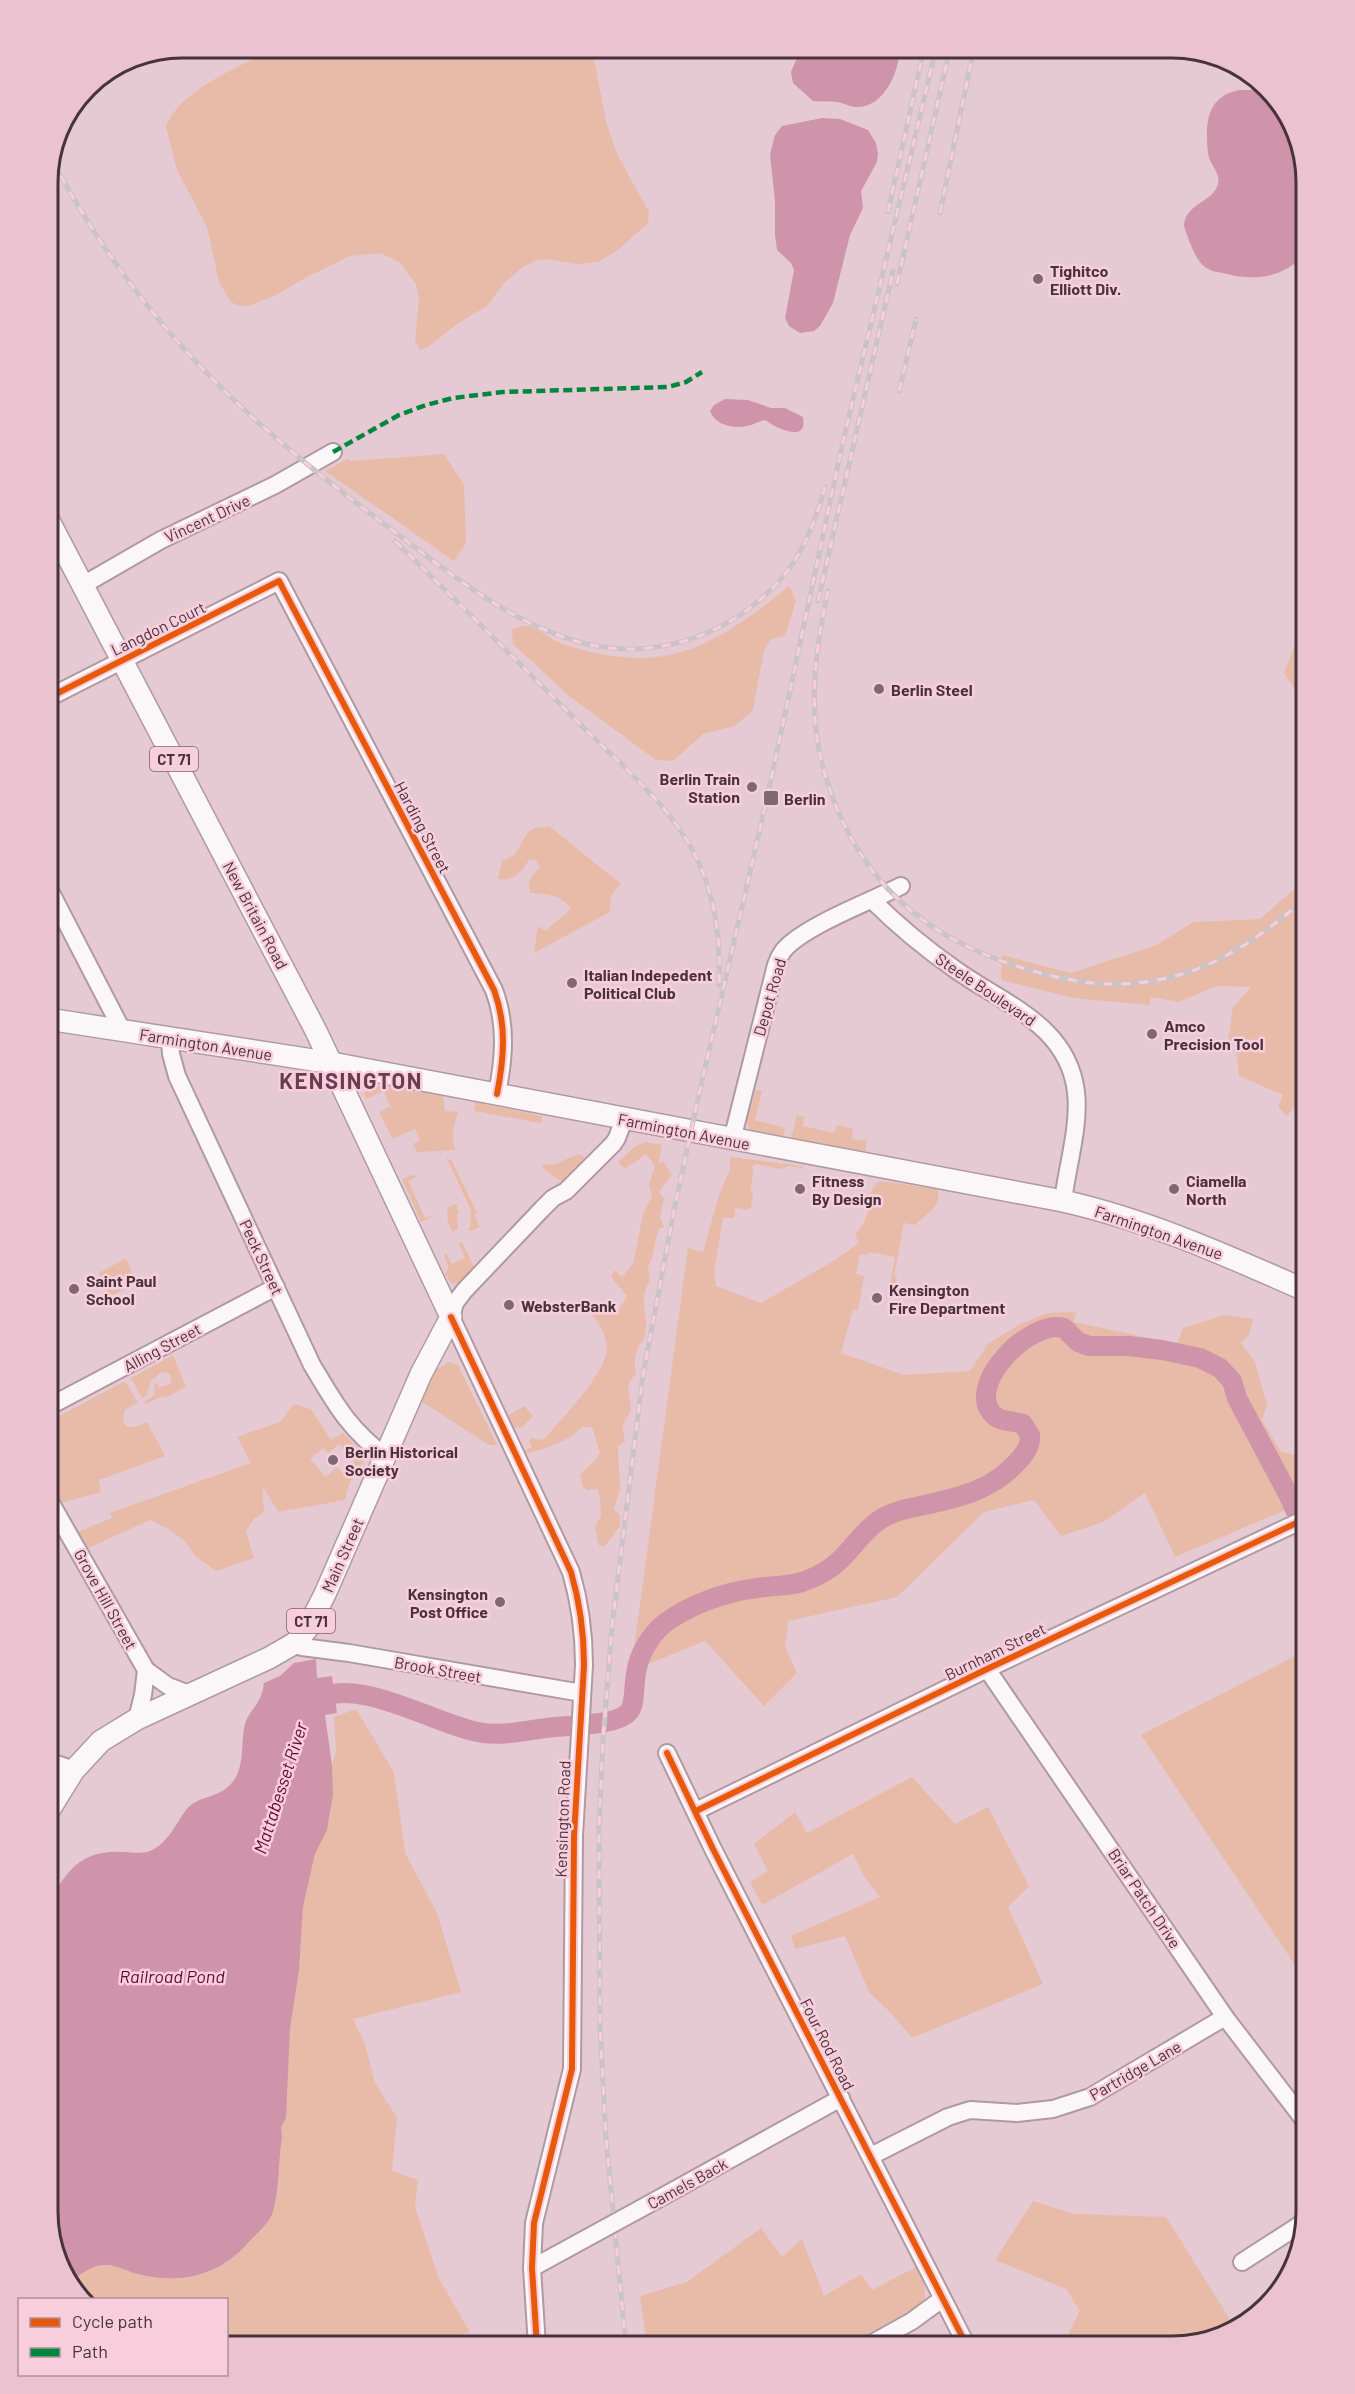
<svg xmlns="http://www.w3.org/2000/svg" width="1355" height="2394" font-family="Barlow,sans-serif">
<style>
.green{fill:#e7bba8;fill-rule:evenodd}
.water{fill:#d094aa}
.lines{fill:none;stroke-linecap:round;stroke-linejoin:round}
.river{stroke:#d094aa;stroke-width:20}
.minor-casing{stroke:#af9aa1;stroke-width:20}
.major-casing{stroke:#af9aa1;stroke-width:24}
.minor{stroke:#fbf7f8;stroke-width:16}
.major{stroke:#fbf7f8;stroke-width:21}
.rail-casing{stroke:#cbc3c5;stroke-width:5}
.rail{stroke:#f9cedc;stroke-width:3;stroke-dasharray:9;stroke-linecap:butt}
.minor-bridge-casing{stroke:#af9aa1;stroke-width:20;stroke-linecap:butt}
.minor-bridge{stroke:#fbf7f8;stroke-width:16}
.quiet{stroke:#00873e;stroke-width:4.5;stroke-dasharray:9 4.5;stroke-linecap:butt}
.cycleway-casing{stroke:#f9cedc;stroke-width:10}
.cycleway{stroke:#e8590c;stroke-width:6}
.poi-dot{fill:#7f6870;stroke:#f9cedc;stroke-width:2}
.labels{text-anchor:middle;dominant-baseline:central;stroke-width:5;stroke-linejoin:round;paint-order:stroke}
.shield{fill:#f9cedc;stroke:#7d626b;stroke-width:1.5}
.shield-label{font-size:15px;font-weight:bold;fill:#48333a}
.poi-label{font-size:16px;font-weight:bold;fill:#48333a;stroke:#f9cedc;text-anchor:start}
.street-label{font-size:16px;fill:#48333a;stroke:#f9cedc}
.water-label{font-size:18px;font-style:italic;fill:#620637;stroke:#f9cedc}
.district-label{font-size:22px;font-weight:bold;letter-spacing:1.5px;fill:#683d4d;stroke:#f9cedc}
.rim{fill:none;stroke:#48333a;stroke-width:3}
</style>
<rect width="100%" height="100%" fill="#e6cad3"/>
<g class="green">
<path d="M276,48H592L606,122L618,156L649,212L648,223L618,250L598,262L577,264L546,259L537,260L523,267L504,283L487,306L457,324L428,347L420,350L415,341L419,299L416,284L399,262L380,253L350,256L307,277L274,296L248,306H239L231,302L219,282L207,227L177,170L166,127C177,91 244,64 276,48Z"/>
<polygon points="444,454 464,485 466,543 454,561 325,471 347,459 351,461"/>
<path d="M789,586L796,601L785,636L771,639L764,650L753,710L735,726L703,734L673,761L656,760L569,696L513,644L512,629C516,628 521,626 525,626C536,626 549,638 558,642C564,645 570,646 576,648C670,675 717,644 789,586Z"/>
<polygon points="1307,615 1307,696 1298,694 1284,673"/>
<path d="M549,826L621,884L611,895L610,912L534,953L538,926L545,931L571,909C560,894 547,894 530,893C526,881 533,875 540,867L535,859L529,860C520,873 515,881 498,879L502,861L515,854L528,832L535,828Z"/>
<polygon points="1307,878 1307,1098 1303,1096 1287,1116 1278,1107 1283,1095 1239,1076 1235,1042 1228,1042 1233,1007 1251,987 1217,986 1179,1002 1151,997 1149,1005 1073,998 1001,980 1002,955 1071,973 1157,945 1193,922 1260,919"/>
<path d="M383,1084L443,1096L445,1111L458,1112C454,1126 450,1136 456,1150L417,1152L413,1144L420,1140L415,1129L393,1139L379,1112L390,1106L384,1091L366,1099L364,1093L373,1086Z"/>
<polygon points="756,1090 762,1091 755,1120 785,1128 783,1137 750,1130 746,1122"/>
<polygon points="475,1102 542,1116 542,1121 539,1123 474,1111"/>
<polygon points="797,1115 804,1117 803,1126 834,1133 837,1125 853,1129 852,1139 867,1141 865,1152 791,1138"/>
<path d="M646,1142L662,1145L659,1164L664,1162L672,1175L659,1192L664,1199L660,1217L664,1227L659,1229C654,1242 655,1255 648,1267L650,1281C641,1294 644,1306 646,1320C647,1327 645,1334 644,1340C634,1348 634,1362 636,1373L628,1385L631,1410L622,1426L625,1441L618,1447L620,1489L614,1509L620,1515V1526L605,1546H599L595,1527L601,1516L600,1499L597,1489L587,1490L583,1487L580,1475C587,1466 594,1463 600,1453L592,1427H582C570,1441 544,1449 526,1454L524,1451L532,1447L529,1441L531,1438L543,1440C560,1421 609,1371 607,1346C606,1331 594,1317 585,1305L595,1304L608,1314L617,1313L627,1296L611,1277L615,1270L622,1277L633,1264L643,1214L652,1196L649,1184L655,1166L646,1154L625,1169L618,1162L635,1146Z"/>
<polygon points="578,1154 583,1155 584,1159 562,1182 542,1168 543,1164 553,1165"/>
<polygon points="446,1157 452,1161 477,1213 474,1215 480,1227 470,1231 467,1229 470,1229 471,1210"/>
<path d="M730,1157L803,1166V1168L788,1166L782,1169L755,1164L750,1168L754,1169L750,1191L753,1192L751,1208L747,1210L735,1208L734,1218H723L714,1273L716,1286L761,1303L835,1260L859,1243L855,1234C875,1217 864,1193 879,1181L936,1189L938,1191C941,1209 925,1214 915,1225L904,1223L894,1276L897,1277L895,1287L890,1286L895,1257L868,1252V1255L860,1254L856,1274L864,1276L858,1310L853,1309L841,1353L904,1375L970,1371L988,1344L1020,1324L1048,1313L1076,1312L1074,1322L1177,1344L1183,1328L1224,1315L1253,1319L1249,1335L1241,1343L1255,1362L1267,1405L1262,1420L1281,1452L1307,1457V1501L1175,1557L1145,1493L1103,1522L1061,1536L1034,1500L984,1512L897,1597L788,1621L785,1647L797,1673L764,1706L705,1641L631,1671L688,1248L703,1252L719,1195L730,1169Z"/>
<polygon points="411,1175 418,1176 408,1181 425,1218 432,1215 431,1217 421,1222 402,1179"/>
<path d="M456,1204L459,1213L457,1214L458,1229L453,1232C448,1225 446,1217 448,1207Z"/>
<polygon points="462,1242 474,1267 457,1283 452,1284 445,1274 449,1268 444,1255 446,1253 452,1264 465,1258 459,1244"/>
<path d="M126,1258C138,1285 135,1284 110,1296L99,1273Z"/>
<polygon points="173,1355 186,1387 165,1398 163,1396 145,1404 144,1402 154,1395 154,1385 158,1383 159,1387 171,1384 170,1374 161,1372 155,1378 151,1380 147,1395 142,1398 131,1378"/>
<polygon points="450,1362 458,1365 497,1445 489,1445 421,1401 435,1370"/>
<path d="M125,1381L138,1403L125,1410C118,1430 133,1430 147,1422L165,1456L99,1480L101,1492L61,1503C41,1489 48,1444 48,1422Z"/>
<path d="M294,1404L311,1409L331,1440L343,1433L366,1457L349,1484L345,1500L278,1512L262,1485L264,1512L253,1520L246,1531L254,1558L216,1571L195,1556L185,1541L170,1530L150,1520L88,1548L77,1532L112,1518L110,1513L251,1463L237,1437L280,1422ZM339,1444L355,1462L342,1473L337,1467L326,1477L310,1459L323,1448L328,1453Z"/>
<polygon points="524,1406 533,1416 522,1428 513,1427 507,1416"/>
<polygon points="1307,1532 1307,1575 1293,1536"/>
<polygon points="1307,1650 1307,1983 1141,1735"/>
<path d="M356,1709L394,1772L405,1853L437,1913L461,1992L353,2019L364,2041L375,2083L397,2118L392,2171L418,2180L415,2207L439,2279L470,2332L433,2346H227L226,2300L87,2299L70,2281C81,2275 90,2266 103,2265C117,2264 129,2271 143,2275C182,2285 220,2275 247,2244C255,2235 270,2223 273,2212C281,2189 278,2162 282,2138L281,2127L290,2029L299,1971L303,1907L315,1854L325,1834L331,1812L332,1765L336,1751L334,1717Z"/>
<polygon points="912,1777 955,1824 988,1807 1029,1886 1008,1907 1043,1984 912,2038 892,2014 869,1992 845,1936 795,1949 791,1936 880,1897 863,1875 853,1854 762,1905 750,1882 768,1871 754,1844 795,1812 807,1833"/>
<polygon points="1033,2201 1074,2214 1166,2217 1236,2329 1232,2332 1173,2346 1083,2346 1067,2337 1080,2311 1066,2289 995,2260"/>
<polygon points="761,2228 782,2257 802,2239 824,2296 861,2274 872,2290 916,2267 924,2282 925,2298 916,2307 845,2346 647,2346 640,2296 687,2282"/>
</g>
<g class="water">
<path d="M801,48H900C899,72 884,109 855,107C849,106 843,103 837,102C829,101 821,102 813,101L793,83L791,72Z"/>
<path d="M1239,90H1264L1293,123L1307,182V251C1286,278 1254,282 1223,273C1217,272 1210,271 1205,267C1195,260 1188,238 1184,226C1185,203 1213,203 1218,184C1221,172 1209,165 1208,153C1205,124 1206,97 1239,90Z"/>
<polygon points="822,118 840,119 868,130 876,143 878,154 877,162 861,191 863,208 850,235 833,303 820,326 814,331 800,333 789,326 785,318 794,270 791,263 777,250 775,235 775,202 770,154 775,135 782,126"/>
<path d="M725,399L748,400L771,408H785L803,417C808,445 775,427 765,420C758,421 753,425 747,426C733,429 715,425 710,411L714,405Z"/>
<path d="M316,1659L317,1678L332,1676L337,1713L325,1715L332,1765L333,1795L327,1830L315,1854L303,1907L299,1971L290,2029L286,2118L281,2127L282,2138C278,2162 280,2189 273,2212C270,2223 255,2235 247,2244C219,2276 179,2285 138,2274C126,2271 116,2264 103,2265C90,2266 81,2275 70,2281L62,2271L48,2212V1902C69,1870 80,1850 123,1852C133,1852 145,1855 154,1849C169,1841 176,1823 186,1810C197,1796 218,1798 230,1785C246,1769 240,1744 245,1724C248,1713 257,1706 261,1696C263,1692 263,1687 264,1683L280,1676L294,1663Z"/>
</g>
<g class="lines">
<path class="river" d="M311,1703C354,1671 435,1726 483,1733C508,1736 531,1729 555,1727C570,1726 585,1725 600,1723C641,1717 631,1704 636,1673C639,1654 650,1635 665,1623C691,1604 725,1592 757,1588C775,1585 793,1587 810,1579C847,1564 851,1541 878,1521C891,1512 905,1509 920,1506C956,1498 992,1491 1017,1462C1025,1454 1031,1446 1030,1435L1023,1424C1014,1421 1003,1422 996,1417C960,1389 1030,1318 1064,1328L1078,1342L1089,1346H1129L1162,1350L1200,1358L1220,1368L1232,1381L1237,1398L1288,1494L1307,1536"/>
<g class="minor-casing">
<g id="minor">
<polyline points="1306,316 1307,317"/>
<polyline points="83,585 161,540 275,485 333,452"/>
<path d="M48,698L279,581L494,990C507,1025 504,1058 497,1094"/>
<polyline points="48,887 122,1030"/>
<path d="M872,900C898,926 926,949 956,970C1004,1004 1068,1025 1076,1092C1080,1126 1067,1167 1063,1201"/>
<path d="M170,1039L171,1054L177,1076L312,1365C336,1405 348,1428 386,1457"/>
<path d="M732,1140L773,977C775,968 777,959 783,951C802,927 871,901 901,886"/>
<path d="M451,1317L571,1572C580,1603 584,1633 584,1665L574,1836L572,2069L534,2223L532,2268L537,2346"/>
<polyline points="451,1317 455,1303 464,1291 542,1209 553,1198 566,1191 613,1144 617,1138 624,1119"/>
<polyline points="48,1407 276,1287"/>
<polyline points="48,1498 146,1670 143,1695 137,1719"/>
<polyline points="295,1643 302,1647 349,1653 582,1693"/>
<polyline points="987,1669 1225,2017 1307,2124"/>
<polyline points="146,1670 168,1686 189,1694"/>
<polyline points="667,1753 713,1849 967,2346"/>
<polyline points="48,1761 74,1770"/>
<polyline points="696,1811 987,1669 1307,1518"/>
<polyline points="871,2156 948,2117 970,2110 1017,2113 1053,2109 1090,2097 1225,2017"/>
<polyline points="640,2209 841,2098"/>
<polyline points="1242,2262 1304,2222"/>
<polyline points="532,2268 585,2239"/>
<polyline points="867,2346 912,2321 942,2299"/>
</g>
</g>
<g class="major-casing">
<g id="major">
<path d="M48,1019L332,1063L1063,1201C1148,1220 1228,1256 1307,1291"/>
<polyline points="48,1812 74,1770 101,1741 137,1719 269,1658 295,1643 307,1629 325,1594 421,1374 451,1317 316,1031 48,519"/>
</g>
</g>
<use href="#minor" class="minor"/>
<use href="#major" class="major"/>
<g class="rail-casing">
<g id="rail">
<path d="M52,160C87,225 128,286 178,342C244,417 321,477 400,536C457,579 517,627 587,644C665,663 751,627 795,560C809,538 818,512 825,487"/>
<polyline points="888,212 924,48"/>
<polyline points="940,213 974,48"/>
<polyline points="897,284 950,48"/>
<polyline points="899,391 916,319"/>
<path d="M395,541C458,602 520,664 583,727C623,767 671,806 696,857C716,898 721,941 719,985"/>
<path d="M828,591C815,651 807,711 824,771C855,880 925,941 1033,971C1080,984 1118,989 1167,978C1221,966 1266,933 1307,897"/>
<polyline points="818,601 893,271"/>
<polyline points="626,2346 606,2138 600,2027 599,1827 603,1740 612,1626 643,1375 674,1211 695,1112 769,789 842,446 936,48"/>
</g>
</g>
<use href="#rail" class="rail"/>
<g class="minor-bridge-casing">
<polyline id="minor-bridge" points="585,2239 640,2209"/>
</g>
<use href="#minor-bridge" class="minor-bridge"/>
<polyline class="quiet" points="333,452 399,415 426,405 453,398 503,392 668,387 686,382 702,372"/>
<g class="cycleway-casing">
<g id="cycleway">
<path d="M48,698L279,581L494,990C507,1025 504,1058 497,1094"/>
<path d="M451,1317L571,1572C580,1603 584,1633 584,1665L574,1836L572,2069L534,2223L532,2268L537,2346"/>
<polyline points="667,1753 713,1849 967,2346"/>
<polyline points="696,1811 987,1669 1307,1518"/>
</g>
</g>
<use href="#cycleway" class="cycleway"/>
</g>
<g class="poi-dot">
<circle cx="1038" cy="279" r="6"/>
<circle cx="879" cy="689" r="6"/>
<circle cx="752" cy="787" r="6"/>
<rect x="763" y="790" width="16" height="16" rx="3"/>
<circle cx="572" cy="983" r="6"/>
<circle cx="1152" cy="1034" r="6"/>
<circle cx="800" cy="1189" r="6"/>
<circle cx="1174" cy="1189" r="6"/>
<circle cx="74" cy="1289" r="6"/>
<circle cx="877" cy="1298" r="6"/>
<circle cx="509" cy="1305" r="6"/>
<circle cx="333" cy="1460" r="6"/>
<circle cx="500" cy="1602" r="6"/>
</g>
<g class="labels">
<g class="shield">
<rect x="150" y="747" width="48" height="24" rx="4.5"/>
<rect x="287" y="1609" width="48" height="24" rx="4.5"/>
</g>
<g class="shield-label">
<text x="174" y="759">CT 71</text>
<text x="311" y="1621">CT 71</text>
</g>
<g class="poi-label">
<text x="1050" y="270">Tighitco<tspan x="1050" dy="18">Elliott Div.</tspan></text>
<text x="891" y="689">Berlin Steel</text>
<text x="740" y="778" text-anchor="end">Berlin Train<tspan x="740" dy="18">Station</tspan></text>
<text x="784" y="798">Berlin</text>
<text x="584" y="974">Italian Indepedent<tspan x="584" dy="18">Political Club</tspan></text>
<text x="1164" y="1025">Amco<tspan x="1164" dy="18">Precision Tool</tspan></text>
<text x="812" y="1180">Fitness<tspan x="812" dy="18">By Design</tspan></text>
<text x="1186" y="1180">Ciamella<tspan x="1186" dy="18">North</tspan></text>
<text x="86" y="1280">Saint Paul<tspan x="86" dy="18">School</tspan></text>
<text x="889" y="1289">Kensington<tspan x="889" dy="18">Fire Department</tspan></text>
<text x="521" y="1305">WebsterBank</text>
<text x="345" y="1451">Berlin Historical<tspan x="345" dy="18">Society</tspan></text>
<text x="488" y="1593" text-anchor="end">Kensington<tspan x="488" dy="18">Post Office</tspan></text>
</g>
<g class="street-label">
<text transform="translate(207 518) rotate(-25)">Vincent Drive</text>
<text transform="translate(158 628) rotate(-26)">Langdon Court</text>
<text transform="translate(423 827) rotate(62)">Harding Street</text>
<text transform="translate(256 915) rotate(62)">New Britain Road</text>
<text transform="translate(986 989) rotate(34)">Steele Boulevard</text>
<text transform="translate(769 997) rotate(-74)">Depot Road</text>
<text transform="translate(206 1044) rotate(9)">Farmington Avenue</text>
<text transform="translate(684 1131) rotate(11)">Farmington Avenue</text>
<text transform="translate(1159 1232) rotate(19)">Farmington Avenue</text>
<text transform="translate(262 1257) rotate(65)">Peck Street</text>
<text transform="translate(162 1347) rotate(-28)">Alling Street</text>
<text transform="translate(342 1555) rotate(-66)">Main Street</text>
<text transform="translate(106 1599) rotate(61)">Grove Hill Street</text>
<text transform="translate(995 1651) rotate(-26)">Burnham Street</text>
<text transform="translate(438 1669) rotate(10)">Brook Street</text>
<text transform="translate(562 1819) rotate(-88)">Kensington Road</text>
<text transform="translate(1145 1898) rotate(56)">Briar Patch Drive</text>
<text transform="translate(828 2044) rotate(63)">Four Rod Road</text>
<text transform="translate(1135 2070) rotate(-30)">Partridge Lane</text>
<text transform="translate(687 2183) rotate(-29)">Camels Back</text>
</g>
<g class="water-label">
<text transform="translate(280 1788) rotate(-72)">Mattabesset River</text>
<text x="172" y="1976">Railroad Pond</text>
</g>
<g class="district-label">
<text x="351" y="1080">KENSINGTON</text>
</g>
</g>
<path d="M0 0H1355V2394H0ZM182 58H1172A124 124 0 0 1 1296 182V2212A124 124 0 0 1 1172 2336H182A124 124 0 0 1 58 2212V182A124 124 0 0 1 182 58Z" fill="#ebc2cf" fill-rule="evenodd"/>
<path class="rim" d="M182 58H1172A124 124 0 0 1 1296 182V2212A124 124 0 0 1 1172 2336H182A124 124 0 0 1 58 2212V182A124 124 0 0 1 182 58Z"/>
<rect x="18" y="2298" width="210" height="78" fill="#f9cedc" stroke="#b2909b" stroke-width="1.5"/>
<rect x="30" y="2318" width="30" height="9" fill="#e8590c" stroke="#b2909b" stroke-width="1.5"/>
<text x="72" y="2328" font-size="18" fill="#48333a">Cycle path</text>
<rect x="30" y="2348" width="30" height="9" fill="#00873e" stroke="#b2909b" stroke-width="1.5"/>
<text x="72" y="2358" font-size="18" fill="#48333a">Path</text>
</svg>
